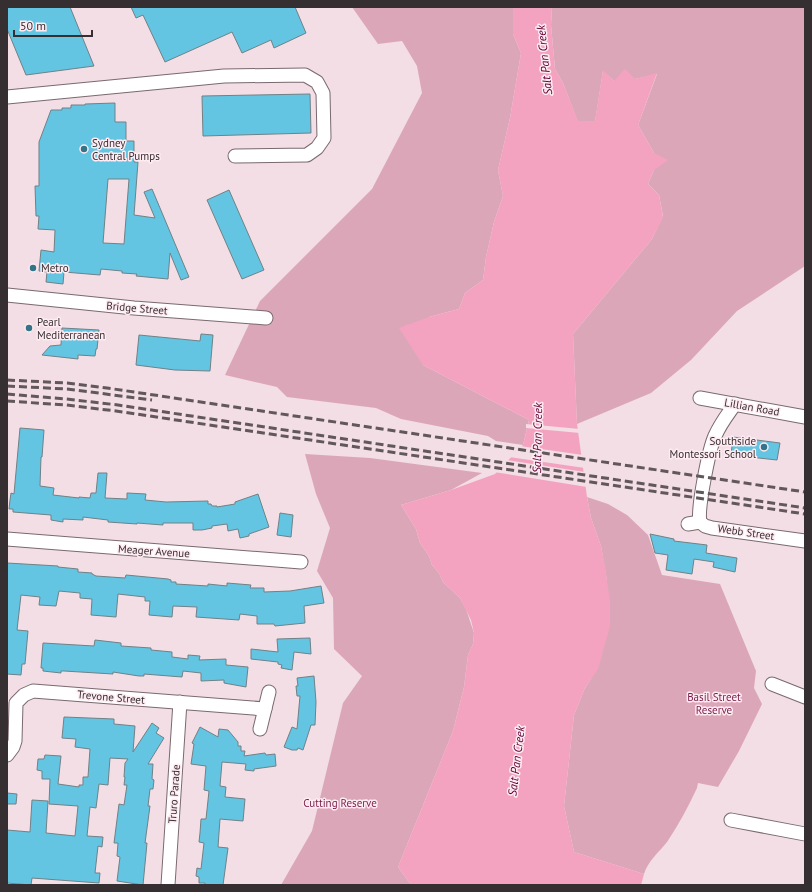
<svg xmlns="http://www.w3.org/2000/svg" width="812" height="892" font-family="'PT Sans',sans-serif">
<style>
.green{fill:#dca6b9}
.water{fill:#f3a3c0}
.pier{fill:#f2dee4}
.building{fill:#63c5e2;stroke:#708187;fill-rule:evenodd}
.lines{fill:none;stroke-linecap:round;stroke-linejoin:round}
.minor-casing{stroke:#7a696e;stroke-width:15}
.minor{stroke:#fff;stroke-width:13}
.rail{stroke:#62585b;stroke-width:3;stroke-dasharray:8 4;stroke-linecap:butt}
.poi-dot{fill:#347488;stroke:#ffebf2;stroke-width:1.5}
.labels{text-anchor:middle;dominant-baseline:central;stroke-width:3;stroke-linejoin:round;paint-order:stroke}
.poi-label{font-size:11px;fill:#362f31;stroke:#ffebf2;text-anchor:start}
.street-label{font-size:11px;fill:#362f31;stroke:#ffebf2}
.park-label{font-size:11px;fill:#781d48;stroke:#ffebf2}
.water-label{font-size:12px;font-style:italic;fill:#5e0033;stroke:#ffebf2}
</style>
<rect width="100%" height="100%" fill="#f2dee4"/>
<g class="green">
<polygon points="352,7 513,7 513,34 521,53 510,118 498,170 503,196 494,222 486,257 483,280 465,293 459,309 429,317 423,365 529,420 523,445 496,441 488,436 401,419 376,408 287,397 277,387 225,375 260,301 372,189 422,93 417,66 402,41 378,44"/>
<polygon points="552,7 805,7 805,266 737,311 691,360 651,393 577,424 573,334 652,239 663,216 659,195 648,184 654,170 654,153 638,125 657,74 635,79 614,81 603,71 595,122 578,122 563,83 555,69 551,25"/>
<polygon points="305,454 370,458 482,473 451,490 401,505 416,529 420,543 429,556 432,565 439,573 443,582 460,598 466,609 474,633 473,644 468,655 464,687 453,731 398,867 411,885 281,885 312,831 343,703 362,676 334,649 333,598 317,571 330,528 316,494"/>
<path d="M587,497L608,504L627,515L648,535L662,575L720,584L756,671L754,688L762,704L739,751L718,787L698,783L697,788C688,807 679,824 667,842C659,852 648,861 644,874L574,852L564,806L574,715L585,688L591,679L607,581L601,546L591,518Z"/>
</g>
<polygon class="water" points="513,7 552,7 551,25 555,69 563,83 578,121 595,121 603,70 614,81 625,69 635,79 657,73 638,125 654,153 668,160 654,170 648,184 659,195 663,217 652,239 573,334 577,424 587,497 591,518 601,546 605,566 610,602 610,626 598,669 585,688 574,715 564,806 574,852 644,874 641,885 411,885 398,867 453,731 464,687 468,655 473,644 474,633 471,620 460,598 443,582 439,573 432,565 429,556 420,543 416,529 401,505 451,490 495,474 523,445 529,420 423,365 399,328 429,317 459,309 465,293 483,280 486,257 494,222 503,196 498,170 510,118 521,53 513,34"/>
<g class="pier">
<polygon points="526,424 580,429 580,433 526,428"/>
<polygon points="520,446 583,455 585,468 509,457"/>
<polygon points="506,460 585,472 587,487 494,472"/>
</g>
<g class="building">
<polygon points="7,7 70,7 94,66 26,75 7,29"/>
<polygon points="131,7 295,7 306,33 274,48 271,40 242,53 232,32 165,62 143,15 136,18"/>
<polygon points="310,94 311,133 203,136 202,96"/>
<path d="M115,103V122H126V141H134V162H138L134,215L155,218L144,192L152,189L189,277L181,280L170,253L168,279L136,276L137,274L122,273V271L101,269L100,275L64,272L63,284L46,282L47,272L39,271L41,250L54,252L55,230L38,229L39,216H36L35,186H39V142L51,110H62V108H71V105H85V104ZM108,179H129L124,244L103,243Z"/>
<polygon points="229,190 264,270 242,279 207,200"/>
<polygon points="62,328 99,330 97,349 96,349 95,356 78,355 78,359 42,355 50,346 61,345"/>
<polygon points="201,334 213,335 210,371 175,370 136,365 139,335 200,341"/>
<polygon points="20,428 44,430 42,457 41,457 40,486 54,488 53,495 79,498 79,497 90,498 91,493 96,493 98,473 107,473 105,498 127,499 127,493 146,494 145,500 166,502 208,501 208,504 211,504 212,506 217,506 217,507 235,504 235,502 258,494 269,527 249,534 249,536 240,538 238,529 228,531 227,524 212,526 212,528 202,530 193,530 193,523 163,523 163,525 137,523 137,524 108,522 108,520 83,517 83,520 63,519 63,522 51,520 51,515 13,512 13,509 9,509 10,500 11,493 14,494"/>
<polygon points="733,437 780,443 777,460 731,455"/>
<polygon points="280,513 293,515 291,537 277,535"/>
<polygon points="650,534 674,539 674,541 707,545 706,553 737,558 735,572 713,567 714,562 694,559 692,574 666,570 668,555 655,553"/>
<polygon points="7,563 58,566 58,567 78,569 78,572 92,573 92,574 96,576 125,578 126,575 168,579 171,580 171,582 176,582 176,584 208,586 208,584 227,586 227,583 251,585 250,588 264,588 264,592 290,591 321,586 324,603 304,606 305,623 275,626 274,624 257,624 257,616 240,614 239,620 196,617 197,607 173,606 172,617 149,615 150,601 145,601 145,597 118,594 116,617 91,615 92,599 80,598 80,593 59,591 56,606 39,605 40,597 21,595 17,630 28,631 25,664 22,664 21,675 7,674"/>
<polygon points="310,638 311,654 294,652 292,670 281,668 282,665 278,664 278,662 251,659 251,649 278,652 277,639"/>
<polygon points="95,640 121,643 121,646 151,648 151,650 172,652 172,657 188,659 188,655 200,656 199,660 226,659 226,665 248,667 246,687 224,683 224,680 201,681 201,673 183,671 182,677 144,674 144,676 139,676 113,672 113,674 64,671 61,671 61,673 43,671 43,668 41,668 43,643 94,646"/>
<polygon points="314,676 316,702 315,725 311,725 303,750 298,748 297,750 292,750 284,747 292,727 297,729 300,696 297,696 296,686 298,686 297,678"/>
<polygon points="64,717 114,719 114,724 135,726 133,752 152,723 159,728 156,733 164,738 148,764 153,764 152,779 154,780 153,789 150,789 148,806 150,806 145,843 147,843 143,885 117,881 120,857 117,856 118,843 114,843 119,804 124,805 127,785 124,785 125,777 124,777 125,763 128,759 110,758 108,785 99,784 96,808 90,807 87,836 103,837 102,847 98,846 95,873 100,873 99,883 32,878 31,885 7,883 7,830 30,832 32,800 48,801 46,833 75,836 78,806 49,804 50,779 42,779 42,771 37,770 38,759 44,759 45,755 61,756 58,784 79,787 79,785 83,785 83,777 88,777 90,749 75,747 76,739 62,738"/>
<polygon points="200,727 218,737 219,729 228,730 238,742 238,746 241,746 241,751 245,751 244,756 265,753 266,755 275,754 276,766 254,769 254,771 245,770 246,764 222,762 220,786 226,787 225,797 245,799 243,821 220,819 218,847 228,848 223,885 205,885 205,883 199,883 199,877 196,876 197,868 201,869 204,843 199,842 200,833 201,819 206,819 209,791 204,790 206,766 191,764 194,744 192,743"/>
<polygon points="7,793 17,794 16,804 7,804"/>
</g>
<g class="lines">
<g class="minor-casing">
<g id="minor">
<polyline points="7,97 224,76 305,75 317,82 323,93 324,138 317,148 307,155 235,156"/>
<polyline points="7,295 134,308 266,318"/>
<polyline points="700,398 805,417"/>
<path d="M700,522C697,509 709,449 715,436C720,424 728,414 735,404"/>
<polyline points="700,522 705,526 712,528 805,541"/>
<polyline points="688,524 700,522"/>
<polyline points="7,539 301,562"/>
<polyline points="772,684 805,697"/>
<polyline points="260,729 269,692"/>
<polyline points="7,755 13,747 15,741 16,703 24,695 33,691 265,709"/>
<polyline points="731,820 805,834"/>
<polyline points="168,885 180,702"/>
</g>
</g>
<use href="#minor" class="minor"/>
<g class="rail">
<polyline points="7,380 67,383 107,388 805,492"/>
<polyline points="7,386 67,389 152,400"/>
<polyline points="7,394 66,399 118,405 805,508"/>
<polyline points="7,401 66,405 116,411 805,514"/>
</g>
</g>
<g class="poi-dot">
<circle cx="84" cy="149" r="4"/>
<circle cx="33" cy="268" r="4"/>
<circle cx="29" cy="328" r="4"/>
<circle cx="764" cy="447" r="4"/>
</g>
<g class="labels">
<g class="poi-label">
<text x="92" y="143">Sydney<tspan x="92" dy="13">Central Pumps</tspan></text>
<text x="41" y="268">Metro</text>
<text x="37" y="322">Pearl<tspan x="37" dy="13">Mediterranean</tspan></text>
<text x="756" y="441" text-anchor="end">Southside<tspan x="756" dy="13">Montessori School</tspan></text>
</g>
<g class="street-label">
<text transform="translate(137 308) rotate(5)">Bridge Street</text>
<text transform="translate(752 407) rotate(10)">Lillian Road</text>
<text transform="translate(746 532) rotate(8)">Webb Street</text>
<text transform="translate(154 551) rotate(4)">Meager Avenue</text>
<text transform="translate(111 697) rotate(5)">Trevone Street</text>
<text transform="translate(174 794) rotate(-86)">Truro Parade</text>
</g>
<g class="park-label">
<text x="714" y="697">Basil Street<tspan x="714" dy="13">Reserve</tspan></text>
<text x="340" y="803">Cutting Reserve</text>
</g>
<g class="water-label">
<text transform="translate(544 60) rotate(-96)">Salt Pan Creek</text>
<text transform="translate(537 438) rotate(-89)">Salt Pan Creek</text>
<text transform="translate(516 761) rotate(-83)">Salt Pan Creek</text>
</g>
</g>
<rect width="812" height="892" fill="none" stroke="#362f31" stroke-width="16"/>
<path d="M14 30v6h78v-6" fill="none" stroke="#362f31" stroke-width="2"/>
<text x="20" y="30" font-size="12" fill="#362f31" stroke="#ffebf2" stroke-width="3" paint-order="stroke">50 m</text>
</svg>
